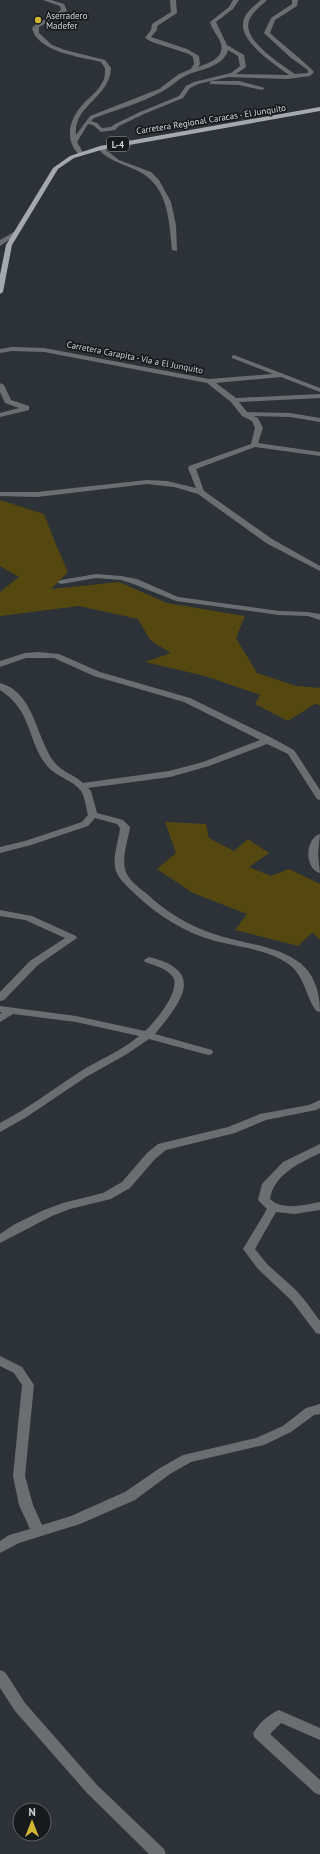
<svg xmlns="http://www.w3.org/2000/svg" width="320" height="1854" font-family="'PT Sans',sans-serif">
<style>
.green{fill:#544810}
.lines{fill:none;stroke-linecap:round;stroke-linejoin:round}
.minor{fill:#6b6e71;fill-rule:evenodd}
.major{fill:#a4a9af;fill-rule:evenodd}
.poi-dot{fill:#d3b635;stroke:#171a1c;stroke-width:1.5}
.labels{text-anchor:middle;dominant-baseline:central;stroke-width:3.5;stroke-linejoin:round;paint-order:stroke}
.far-poi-label{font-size:9px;fill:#d0d4d7;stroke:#171a1c;text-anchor:start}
.far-street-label{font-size:9px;fill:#d0d4d7;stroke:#171a1c}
.shield{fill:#171a1c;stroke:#989c9f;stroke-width:1}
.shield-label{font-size:9px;font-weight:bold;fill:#d0d4d7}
</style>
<rect width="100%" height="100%" fill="#2d3238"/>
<g class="green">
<polygon points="0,500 44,514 57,547 68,572 51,589 119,582 167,603 245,616 236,638 257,673 296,686 320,688 320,705 315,704 288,721 255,704 260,695 205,676 145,662 171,653 150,640 138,619 79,606 0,616 0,592 19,577 0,566"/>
<polygon points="165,822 206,824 209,838 234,851 248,839 269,853 249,867 271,876 289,869 320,884 320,939 312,933 298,946 235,930 247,914 193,893 157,869 176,853"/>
</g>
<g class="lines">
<g class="minor">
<path d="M43,0H51L64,4L67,11L39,27V33L52,45L65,50L105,60L111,68C110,98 73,105 76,135L90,116L159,89L179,74L191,69L194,64L193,57L189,54L152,42L145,38L151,30L152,24L171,12L170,0H176L177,13L157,26V30L151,37L187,49L199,56L200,64L198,67C211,63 228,56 219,39C216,34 212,29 210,22L229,7L233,0H239L233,9L216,22L227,45L244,55L246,67L236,74L287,75H289C276,65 241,43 243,24C243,14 254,6 261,0H267C260,7 252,12 249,21C242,40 282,65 295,74L308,73V70L291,58L264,33L271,18L292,4V0H298L297,6L275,20L270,33C276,39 312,68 314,72L310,76L287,79L228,77L198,84L190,88L183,98L144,114L119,126L115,130L101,132L93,125L88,124L77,142L84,154L79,155C63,138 70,117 85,102C91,96 98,91 102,83C105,79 105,73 105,68L101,62C81,57 37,52 32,28L35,25L61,10L60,6ZM228,50L238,56L240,66L231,73L194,82L186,86L179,96L140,112L115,124L111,127L102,128L97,123L91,121L94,118C117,110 141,103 163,91C171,87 177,80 185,76C199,69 223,68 228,50Z"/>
<polygon points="212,81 239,81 265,88 262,90 239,85 210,84 210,82"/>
<path d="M98,147H102L119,160L151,172L159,180L171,202L176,225L177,251L172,250C169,219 168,184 136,170C121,163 109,161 98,149Z"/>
<polygon points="14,232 19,233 0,246 0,240"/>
<polygon points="12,347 44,348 209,379 273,374 232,358 232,356 234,355 320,388 320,392 281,377 216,383 236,398 320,394 320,398 239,402 247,412 290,413 320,418 320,422 290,417 254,416 258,418 263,428 258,443 320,452 320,456 255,447 196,469 204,491 272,539 320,566 320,571 266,543 198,494 174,487 147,484 37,497 0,496 0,492 37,492 147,480 167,481 196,488 188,468 189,466 251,444 255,428 252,421 242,416 231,402 207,383 44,352 12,351 0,353 0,349"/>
<polygon points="0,383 4,385 11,400 29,406 29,410 0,417 0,413 19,408 5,403 0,392"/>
<polygon points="96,574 121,576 137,579 178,597 279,611 308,612 320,614 320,620 308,616 279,615 176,601 131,583 121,580 96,578 61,584 57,582 61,580"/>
<path d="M38,652L59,654L100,672L190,698L272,738L294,750L320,790V800L317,799L288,754L267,744L209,766L170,777L88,788L91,791L97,813L123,820L130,827C128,840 122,856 125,869C127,879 139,888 147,894C165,911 188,925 211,933C259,950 320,944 320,1012C317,1011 317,1012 315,1009C305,994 304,974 287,963C266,949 239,947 215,941C185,933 157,915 134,893C127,886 116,877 115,867C113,854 119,840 120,828L117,824L95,818L88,826L31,845L0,853V847L25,841L82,822L88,815C86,808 85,797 81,791C73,780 57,777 48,767C26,741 34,712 0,690V683C35,692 36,740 55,763C62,772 75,775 83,783L169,771L203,762L260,740L184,702L94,676L54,658H26L0,667V661L25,653Z"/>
<path d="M320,834L318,854L320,873C304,869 305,838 320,834Z"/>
<polygon points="0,910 32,916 76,936 77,938 38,965 4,1000 0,1001 0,992 30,961 65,938 25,920 0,916"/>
<path d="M149,957C207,971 181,1002 155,1034L212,1050L213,1052L212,1054L208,1055L149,1039L127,1054L86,1077L25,1118L0,1132V1123C27,1109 52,1090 78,1073C98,1060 120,1052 139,1036L76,1022L13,1014L0,1022V1014L2,1012H0V1006L76,1016L145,1031C155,1022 181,991 173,977C168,969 154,965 145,962L144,960Z"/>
<polygon points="320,1100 320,1108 316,1110 266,1120 235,1133 166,1150 155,1159 130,1188 111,1199 70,1209 52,1216 0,1243 0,1234 15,1224 44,1210 63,1203 103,1193 122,1182 147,1153 158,1144 228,1127 260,1114 309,1105"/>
<path d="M320,1144V1153C300,1163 274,1174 270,1199C283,1211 304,1205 320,1202V1210L294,1214L276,1212L255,1249L267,1264L296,1290L307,1303L320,1321V1334L316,1333L291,1300L258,1269L243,1249L267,1209L258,1200L262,1184L283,1162Z"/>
<polygon points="0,1356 22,1367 34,1385 25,1476 33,1505 42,1525 71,1516 125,1492 160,1468 183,1455 256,1438 283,1426 306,1408 320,1404 320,1414 314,1415 291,1432 264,1445 191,1462 170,1474 135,1500 80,1524 19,1543 0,1553 0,1541 9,1535 30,1529 19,1505 13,1476 22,1385 14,1373 0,1366"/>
<polygon points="0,1670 5,1672 25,1703 97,1785 164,1849 166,1854 149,1854 87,1793 15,1711 0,1688"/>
<path d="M279,1710L320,1728V1740L281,1723L270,1734L320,1780V1795L315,1793L255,1738L253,1734C257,1725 270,1713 279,1710Z"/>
</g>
<polygon class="major" points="320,107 320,111 101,150 74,158 58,169 12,245 3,292 0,294 0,275 6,245 53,168 70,156 100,146"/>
</g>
<circle class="poi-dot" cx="38" cy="20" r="4"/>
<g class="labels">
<g class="far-poi-label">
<text x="46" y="15">Aserradero<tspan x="46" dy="10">Madefer</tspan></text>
</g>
<g class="far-street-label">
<text transform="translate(211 119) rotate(-9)">Carretera Regional Caracas - El Junquito</text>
<text transform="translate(135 357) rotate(11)">Carretera Carapita - Vía a El Junquito</text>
</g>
<rect class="shield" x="107" y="137" width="22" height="14" rx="3"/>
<g class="shield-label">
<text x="118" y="144">L-4</text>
</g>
</g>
<g transform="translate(32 1822)"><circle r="19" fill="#171a1c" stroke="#616467"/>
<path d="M0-3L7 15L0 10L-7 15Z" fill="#d3b635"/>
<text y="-6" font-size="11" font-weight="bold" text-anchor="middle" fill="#d0d4d7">N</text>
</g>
</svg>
